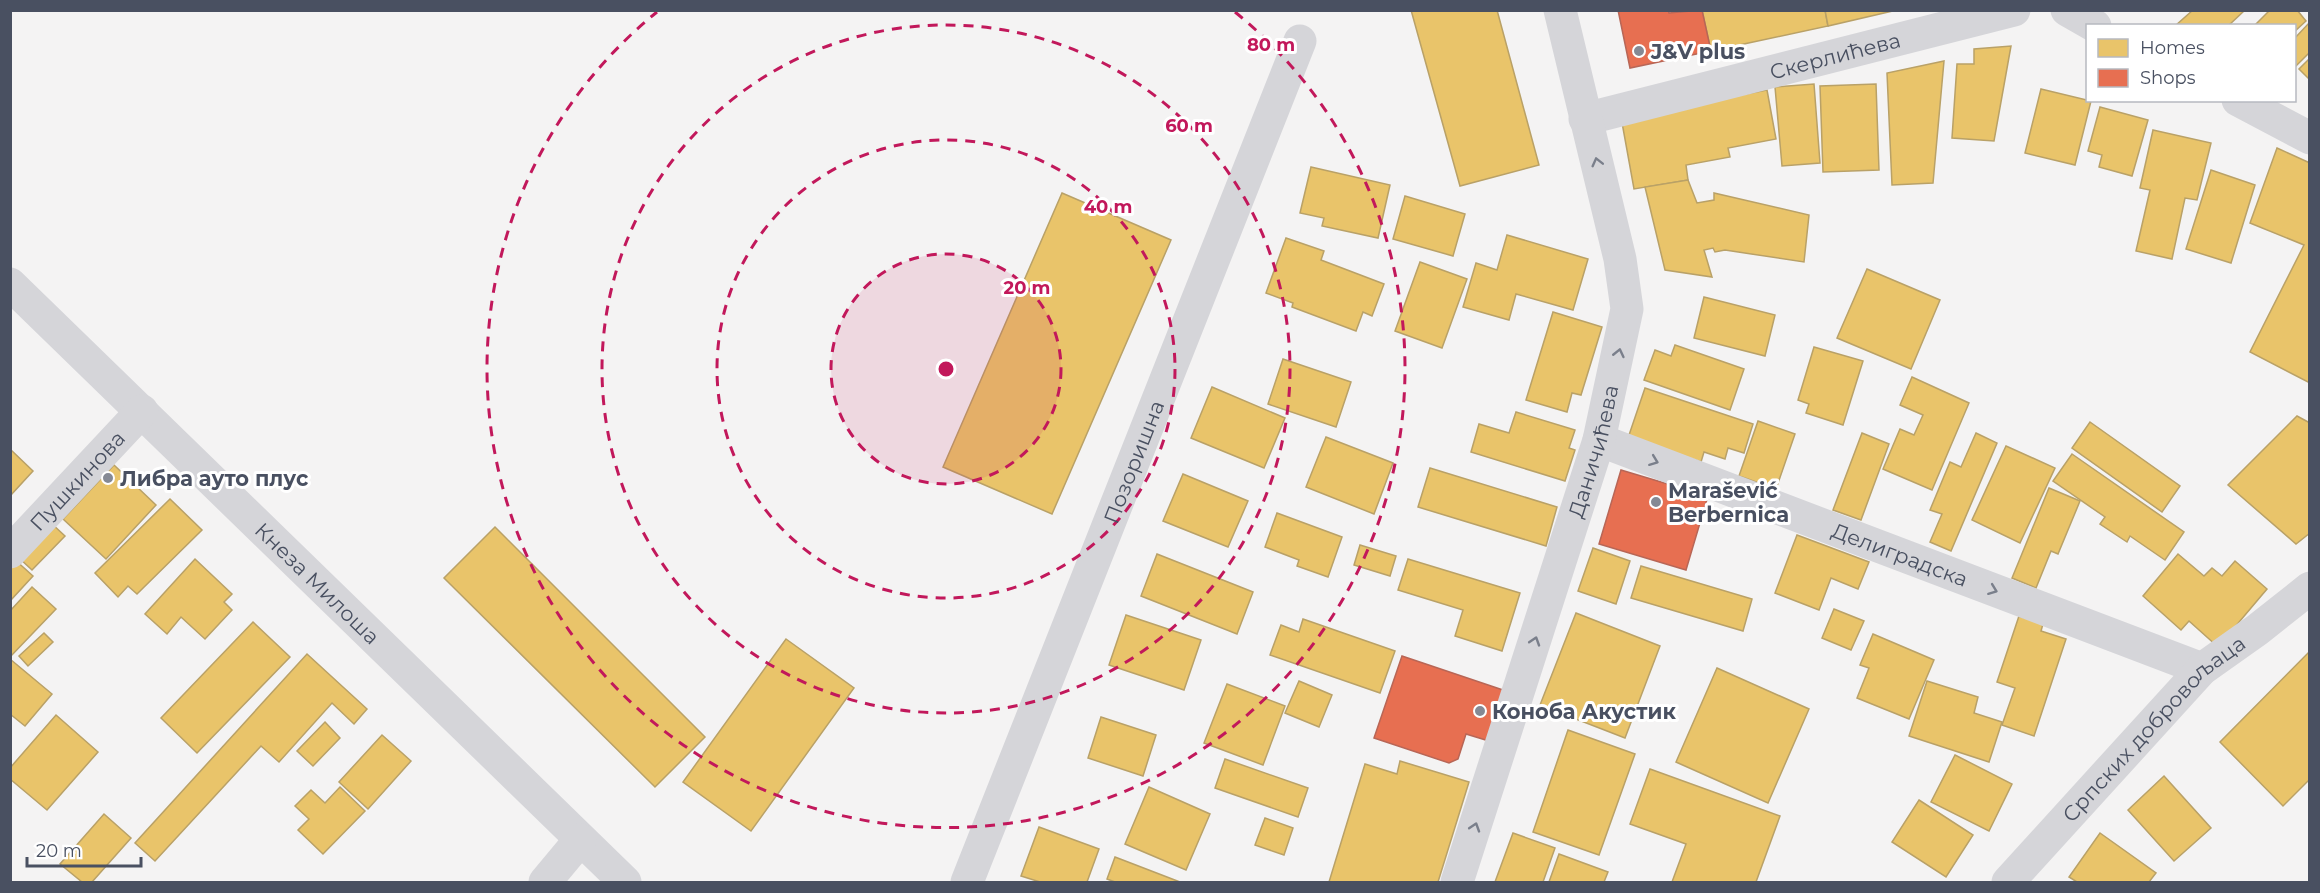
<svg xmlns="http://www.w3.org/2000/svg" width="2320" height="893" font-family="Montserrat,sans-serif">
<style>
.homes{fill:#e9c46a;stroke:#b9a167;stroke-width:1.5}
.shops{fill:#e76f51;stroke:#b86656;stroke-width:1.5}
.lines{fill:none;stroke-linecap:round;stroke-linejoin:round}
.minor{stroke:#d5d5d9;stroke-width:33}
.oneway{stroke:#7a7f8b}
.ring{fill:none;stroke:#c2185b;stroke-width:3;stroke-dasharray:10 8}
.poi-dot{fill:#858994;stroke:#fff;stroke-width:2}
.labels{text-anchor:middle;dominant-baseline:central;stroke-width:6;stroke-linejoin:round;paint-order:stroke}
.poi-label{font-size:21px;font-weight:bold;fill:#495061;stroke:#fff;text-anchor:start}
.street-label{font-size:21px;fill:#495061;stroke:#fff}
.centre{fill:#c2185b;stroke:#fff;stroke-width:3}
.ring-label{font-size:18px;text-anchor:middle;font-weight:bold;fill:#c2185b;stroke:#fff;stroke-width:6;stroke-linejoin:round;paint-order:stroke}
</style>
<rect width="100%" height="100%" fill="#f4f3f3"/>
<g class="homes">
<polygon points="1411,10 1497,10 1539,165 1460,186"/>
<polygon points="1702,10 1825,10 1828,26 1711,51"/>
<polygon points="1825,10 1897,10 1828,26"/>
<polygon points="2193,10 2245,10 2228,26 2175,26"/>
<polygon points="2270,10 2297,10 2306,21 2294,32 2294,26 2254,26"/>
<polygon points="2309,23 2310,52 2294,68 2294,39"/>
<polygon points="2011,46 1994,141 1952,138 1957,64 1974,64 1974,49"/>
<polygon points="2310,58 2310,80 2299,69"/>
<polygon points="1944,61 1933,183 1892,185 1887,73"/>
<polygon points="1814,84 1820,163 1782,166 1775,87"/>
<polygon points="1876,84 1879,170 1823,172 1820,86"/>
<polygon points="2041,89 2091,101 2075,165 2025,153"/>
<polygon points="1767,90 1776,139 1728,148 1730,157 1686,165 1688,180 1634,189 1621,117"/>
<polygon points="2100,107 2148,120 2132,176 2099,167 2102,155 2088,151"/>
<polygon points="2153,130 2211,143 2197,200 2185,198 2172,259 2136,251 2150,190 2140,188"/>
<polygon points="2277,148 2310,163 2310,383 2250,352 2304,245 2250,223"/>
<polygon points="1311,167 1390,185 1378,238 1322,226 1324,218 1300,213"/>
<polygon points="2211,170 2255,185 2231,263 2186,249"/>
<polygon points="1688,180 1697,203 1714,200 1714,193 1809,215 1804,262 1725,250 1715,252 1713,248 1704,250 1712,277 1665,270 1645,187"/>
<polygon points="1062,193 1171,240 1052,514 943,467"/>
<polygon points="1405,196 1465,214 1453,256 1393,239"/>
<polygon points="1507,235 1588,259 1573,310 1516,294 1509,320 1463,307 1476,263 1497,270"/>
<polygon points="1286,238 1324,251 1321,260 1384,284 1372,316 1363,312 1356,331 1292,307 1293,303 1266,293"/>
<polygon points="1420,262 1467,279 1442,348 1395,331"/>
<polygon points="1867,269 1940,300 1911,369 1837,338"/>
<polygon points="1704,297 1775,315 1765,356 1694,338"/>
<polygon points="1553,312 1602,327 1581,395 1572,393 1567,412 1526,400"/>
<polygon points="1675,345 1744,369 1730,410 1644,380 1655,350 1671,356"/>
<polygon points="1814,347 1863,361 1843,425 1806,413 1809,404 1798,400"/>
<polygon points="1283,359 1351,382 1336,427 1268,404"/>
<polygon points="1912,377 1969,403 1932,490 1883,469 1900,429 1914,435 1923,415 1900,405"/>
<polygon points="1212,387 1285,418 1264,468 1191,438"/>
<polygon points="1645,388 1753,424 1744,453 1728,448 1725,459 1704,452 1701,462 1628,438"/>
<polygon points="1516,412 1575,430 1569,448 1575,450 1565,481 1471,452 1479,424 1509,433"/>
<polygon points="2297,416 2310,423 2310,533 2296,544 2228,485"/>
<polygon points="1758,421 1795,434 1776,489 1739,476"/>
<polygon points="2090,422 2180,486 2162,512 2072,448"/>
<polygon points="1862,433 1889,444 1861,520 1833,510"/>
<polygon points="1976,433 1997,443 1951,551 1930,542 1942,514 1930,510 1950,462 1961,467"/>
<polygon points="1326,437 1393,463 1374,514 1306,487"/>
<polygon points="2006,446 2055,468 2020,543 1972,520"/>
<polygon points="10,449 33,471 10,496"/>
<polygon points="2072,454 2184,532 2165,560 2130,536 2127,542 2100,524 2105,517 2053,481"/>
<polygon points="114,465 156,505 106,559 63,519"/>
<polygon points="1430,468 1557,507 1546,546 1418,507"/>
<polygon points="1183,474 1248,501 1228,547 1163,521"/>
<polygon points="2049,488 2080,501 2058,554 2051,551 2036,588 2012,578"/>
<polygon points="170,499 202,530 137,594 128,586 118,597 95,573"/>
<polygon points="1277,513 1342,537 1328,577 1297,566 1299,560 1265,547"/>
<polygon points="51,523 65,536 32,570 18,557"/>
<polygon points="495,527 705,737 655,787 444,578"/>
<polygon points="1797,535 1869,562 1858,589 1831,578 1819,610 1775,593"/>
<polygon points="1360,545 1396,556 1390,576 1354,565"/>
<polygon points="1593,548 1630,561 1616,604 1578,591"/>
<polygon points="1157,554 1253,592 1237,634 1141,596"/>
<polygon points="2178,554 2204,576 2212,568 2222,576 2235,561 2267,589 2218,647 2189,621 2181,630 2143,596"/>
<polygon points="13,558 33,576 10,601 10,561"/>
<polygon points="195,559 232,594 224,602 232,610 205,639 181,617 167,634 145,614"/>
<polygon points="1408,559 1520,593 1502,651 1455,636 1463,610 1398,590"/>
<polygon points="1641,566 1752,599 1743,631 1631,598"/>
<polygon points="32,587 56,609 11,656 10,611"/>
<polygon points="1834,609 1864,621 1851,650 1822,638"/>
<polygon points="1576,613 1660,646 1625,738 1540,705"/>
<polygon points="1126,615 1201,640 1184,690 1109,665"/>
<polygon points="2019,616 2043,624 2041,631 2066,639 2034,736 2002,725 2015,688 1997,682"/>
<polygon points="1303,619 1395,651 1380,693 1270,655 1281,625 1299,632"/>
<polygon points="253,622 290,657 197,753 161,718"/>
<polygon points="44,633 53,642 28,666 19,656"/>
<polygon points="1873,634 1934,660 1909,719 1857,698 1869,668 1860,665"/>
<polygon points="786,639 854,688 751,831 683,782"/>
<polygon points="2310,651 2310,779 2283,806 2220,742"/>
<polygon points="307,654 367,709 354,724 332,703 279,762 261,746 155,861 135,843"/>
<polygon points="10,659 52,694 25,726 10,714"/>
<polygon points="1717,668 1809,709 1768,803 1676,762"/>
<polygon points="1299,681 1332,695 1319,727 1285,713"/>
<polygon points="1927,681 1978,697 1974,713 2002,722 1989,762 1909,736"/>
<polygon points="1227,684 1285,706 1263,765 1204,743"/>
<polygon points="56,715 98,752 47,810 10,779 10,768"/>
<polygon points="1101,717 1156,735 1143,776 1088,758"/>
<polygon points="325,722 340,738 313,766 297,751"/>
<polygon points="1568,730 1635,754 1599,855 1533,832"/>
<polygon points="382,735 411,761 368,809 339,782"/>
<polygon points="1955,755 2012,784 1989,831 1931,802"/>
<polygon points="1225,759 1308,788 1298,817 1215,788"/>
<polygon points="1400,761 1469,782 1438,882 1329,882 1365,764 1397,774"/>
<polygon points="1650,769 1780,816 1756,882 1672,882 1686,844 1630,824"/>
<polygon points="2164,776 2211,828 2174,861 2128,810"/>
<polygon points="340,787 365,811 323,854 298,830 309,819 295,806 311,790 325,803"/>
<polygon points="1149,787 1210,814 1186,870 1125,844"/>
<polygon points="1919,800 1973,835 1946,877 1892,842"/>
<polygon points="104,814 131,838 92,882 82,882 60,864"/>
<polygon points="1265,818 1293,828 1284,855 1255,845"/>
<polygon points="1039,827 1099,849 1087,882 1040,882 1021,876"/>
<polygon points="1513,833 1555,848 1543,882 1495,882"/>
<polygon points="2100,833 2156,873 2149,882 2077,882 2069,877"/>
<polygon points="1559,854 1608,872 1604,882 1549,882"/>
<polygon points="1115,857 1180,882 1115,882 1107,879"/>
</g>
<g class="shops">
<polygon points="1618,10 1668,10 1669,13 1702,10 1711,51 1630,68"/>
<polygon points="1621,470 1708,496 1686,570 1599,544"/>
<polygon points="1402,656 1506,691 1489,741 1466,734 1458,759 1449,763 1374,738"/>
</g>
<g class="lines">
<g class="minor">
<polyline points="2067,10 2095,26"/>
<polyline points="2238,100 2310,138"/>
<path id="s1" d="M1585,119L2014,10"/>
<path id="s2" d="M10,284L625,882"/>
<path id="s3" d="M1599,440L2202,669"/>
<path id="s4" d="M10,552L142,411"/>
<polyline points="545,882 580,840"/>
<path id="s5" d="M967,882L1300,41"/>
<path id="s6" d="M1457,882L1599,440L1627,309L1620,259L1560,10"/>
<path id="s7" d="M2008,882L2202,669L2257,630L2310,588"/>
</g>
</g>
<defs><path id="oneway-chevron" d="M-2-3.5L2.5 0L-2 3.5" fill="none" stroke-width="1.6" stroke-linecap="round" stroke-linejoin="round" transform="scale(1.5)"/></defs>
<g class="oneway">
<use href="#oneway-chevron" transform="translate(1597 162) rotate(-104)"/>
<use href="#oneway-chevron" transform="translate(1619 353) rotate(-77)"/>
<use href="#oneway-chevron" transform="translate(1654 461) rotate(21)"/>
<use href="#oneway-chevron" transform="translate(1993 590) rotate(21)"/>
<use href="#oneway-chevron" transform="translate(1535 641) rotate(-72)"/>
<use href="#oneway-chevron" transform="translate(1475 827) rotate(-72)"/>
</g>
<circle cx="946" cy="369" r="115" fill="#c2185b" fill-opacity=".12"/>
<g class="ring">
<circle cx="946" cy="369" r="115"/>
<circle cx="946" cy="369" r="229"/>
<circle cx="946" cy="369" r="344"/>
<path d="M1235 12A459 459 0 1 1 657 12"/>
</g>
<g class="poi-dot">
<circle cx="1639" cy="51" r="6"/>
<circle cx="108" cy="478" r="6"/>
<circle cx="1656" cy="502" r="6"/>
<circle cx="1480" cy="711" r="6"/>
</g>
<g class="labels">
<g class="poi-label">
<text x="1651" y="51">J&amp;V plus</text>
<text x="120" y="478">Либра ауто плус</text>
<text x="1668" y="490">Marašević<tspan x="1668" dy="24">Berbernica</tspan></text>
<text x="1492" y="711">Коноба Акустик</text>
</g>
<g class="street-label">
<text stroke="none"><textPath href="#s1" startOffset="258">Скерлићева</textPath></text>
<text stroke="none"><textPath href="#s6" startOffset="452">Даничићева</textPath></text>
<text stroke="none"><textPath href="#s5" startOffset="452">Позоришна</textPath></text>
<text stroke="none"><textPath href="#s4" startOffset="98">Пушкинова</textPath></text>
<text stroke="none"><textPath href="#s3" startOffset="322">Делиградска</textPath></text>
<text stroke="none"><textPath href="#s2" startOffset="429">Кнеза Милоша</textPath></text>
<text stroke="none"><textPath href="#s7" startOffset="212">Српских добровољаца</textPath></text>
</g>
</g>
<circle cx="946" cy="369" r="9" class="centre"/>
<g class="ring-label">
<text x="1271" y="51">80 m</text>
<text x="1189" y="132">60 m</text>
<text x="1108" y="213">40 m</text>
<text x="1027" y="294">20 m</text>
</g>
<rect width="2320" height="893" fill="none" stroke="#495061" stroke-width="24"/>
<rect x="2086" y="24" width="210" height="78" fill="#ffffff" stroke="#b6b9c0" stroke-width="1.5"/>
<rect x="2098" y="39" width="30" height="18" fill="#e9c46a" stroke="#b6b9c0" stroke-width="1.5"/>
<text x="2140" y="54" font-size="18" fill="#495061">Homes</text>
<rect x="2098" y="69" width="30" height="18" fill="#e76f51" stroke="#b6b9c0" stroke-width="1.5"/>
<text x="2140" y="84" font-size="18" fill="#495061">Shops</text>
<path d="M27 857v9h114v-9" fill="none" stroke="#495061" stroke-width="3"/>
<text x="36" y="857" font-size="18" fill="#495061" stroke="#ffffff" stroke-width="4.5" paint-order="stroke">20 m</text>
</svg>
